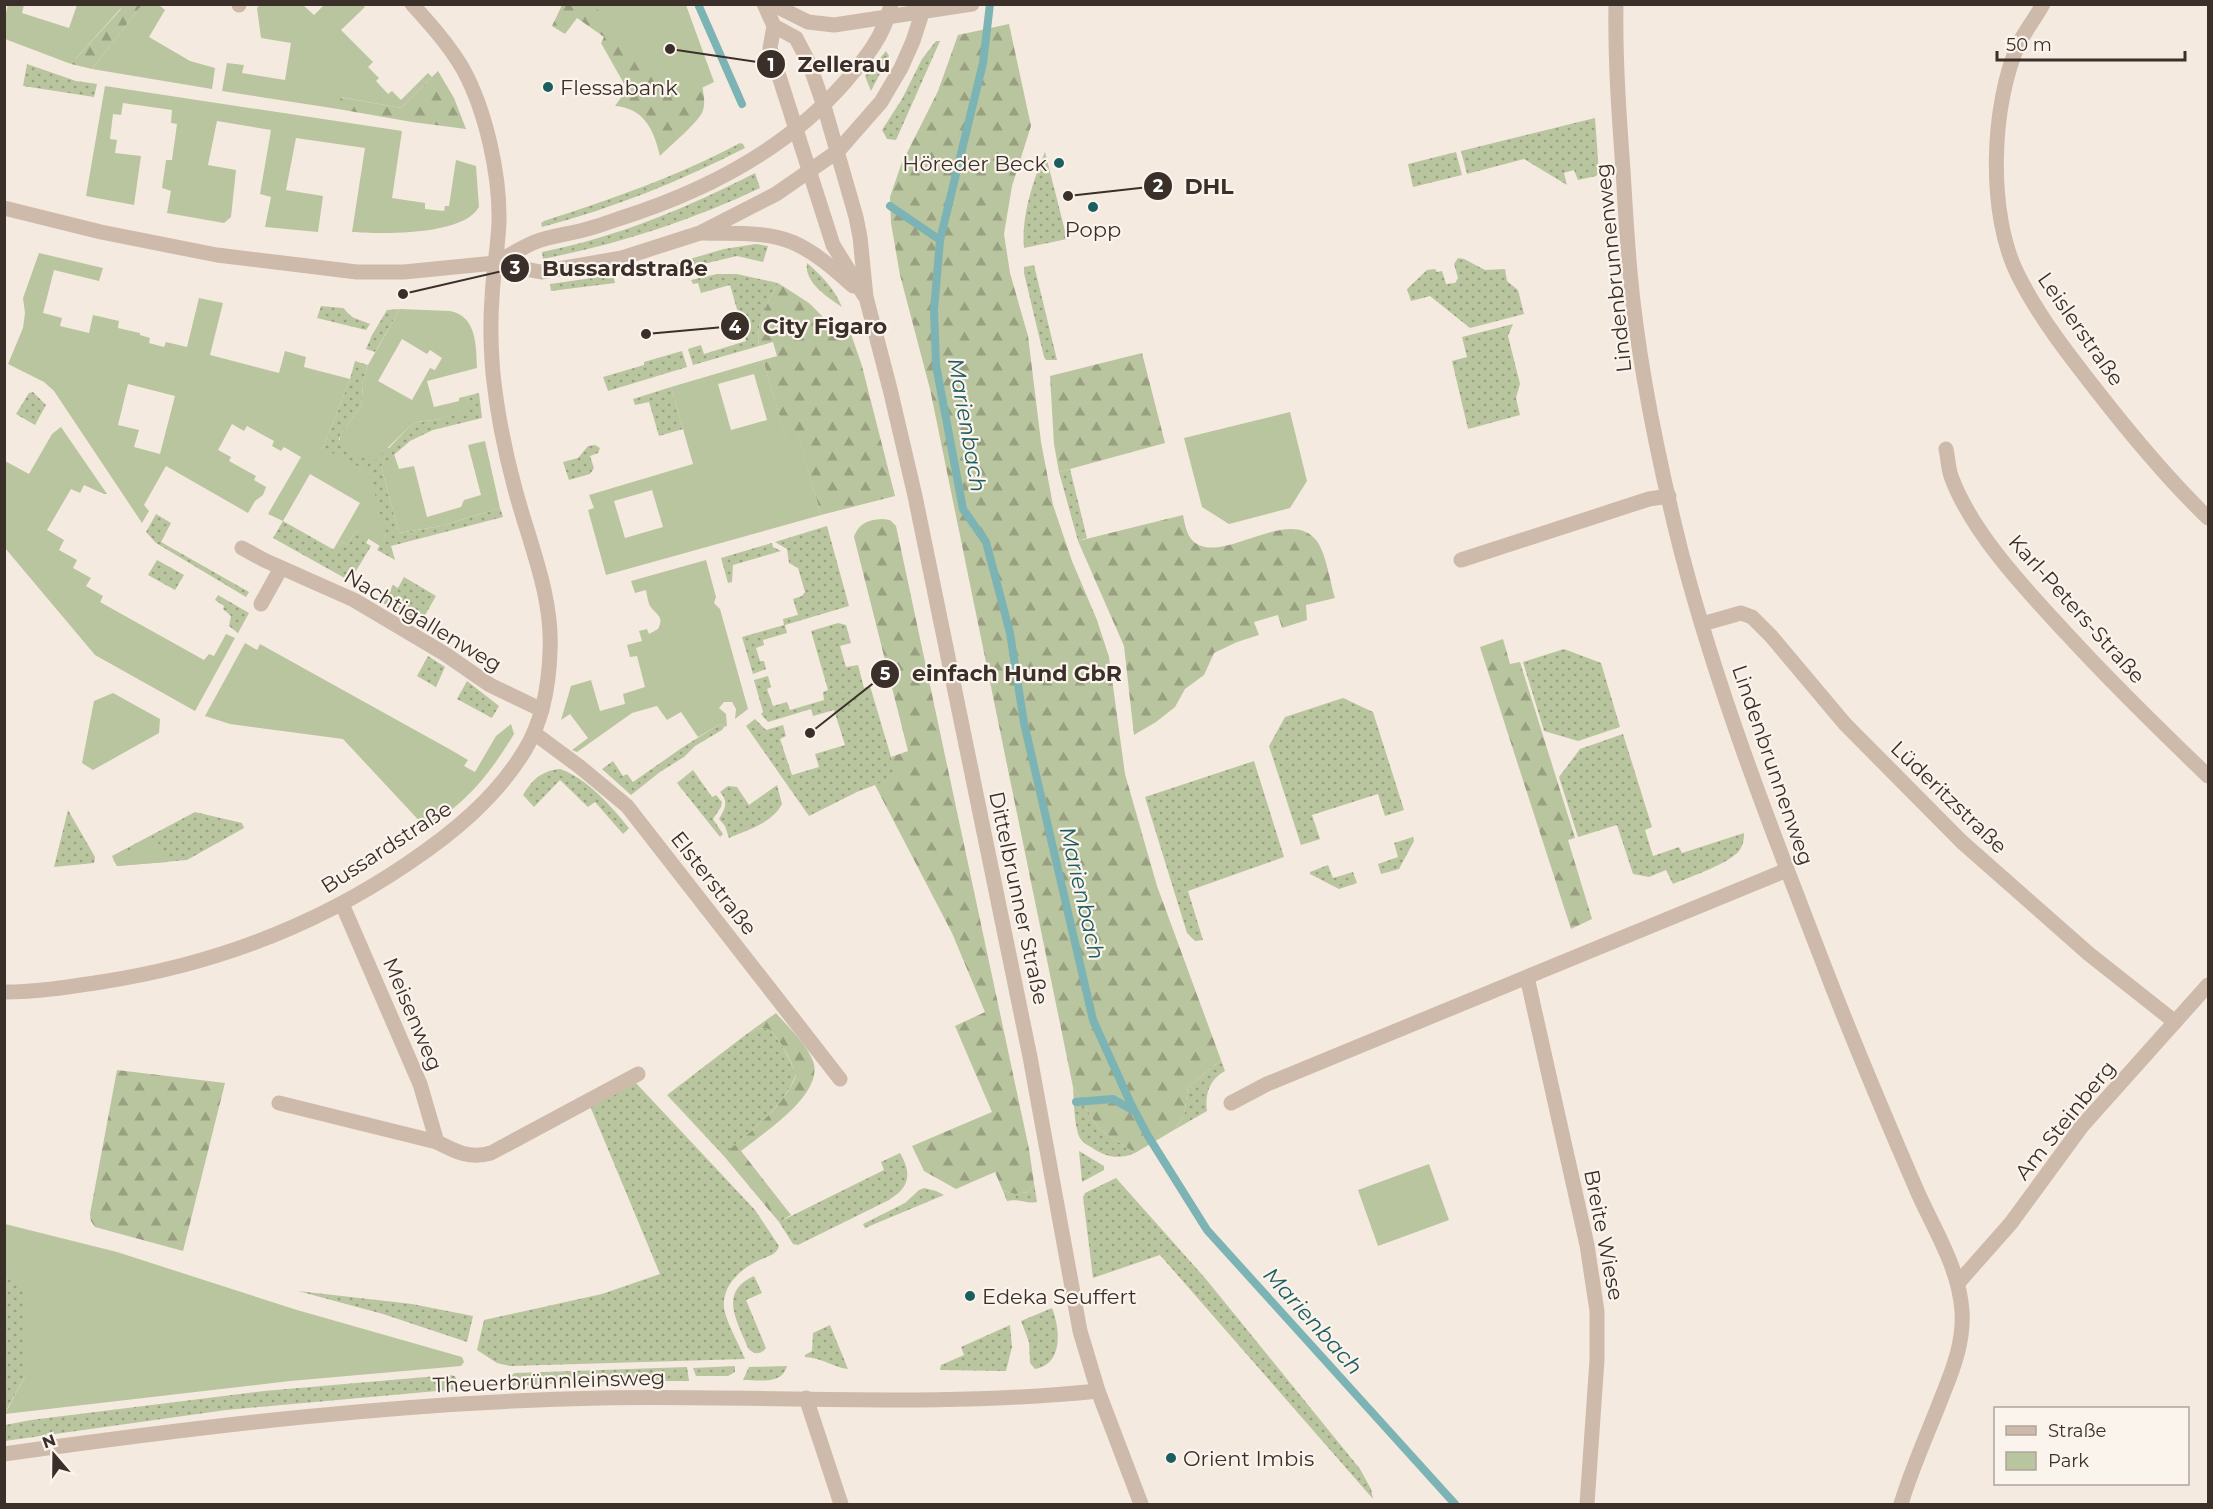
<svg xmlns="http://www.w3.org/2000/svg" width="2213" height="1509" font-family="Montserrat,sans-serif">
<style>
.grass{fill:url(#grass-dots)}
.forest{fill:url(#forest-firs)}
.green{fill:#b9c59e;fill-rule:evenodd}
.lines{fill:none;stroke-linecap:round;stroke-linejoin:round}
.stream{stroke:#7cb3b4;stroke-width:8}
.minor{stroke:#cebaaa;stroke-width:15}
.poi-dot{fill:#1c5d60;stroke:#fbf4ed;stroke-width:2}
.labels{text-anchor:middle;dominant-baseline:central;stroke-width:4.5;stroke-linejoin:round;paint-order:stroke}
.poi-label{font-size:21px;fill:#3b2f2a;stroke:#fbf4ed;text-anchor:start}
.street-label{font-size:21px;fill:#3b2f2a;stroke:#fbf4ed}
.water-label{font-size:22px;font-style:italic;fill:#1c5d60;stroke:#fbf4ed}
.leader{fill:none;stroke:#3b2f2a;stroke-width:2}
.callout-dot{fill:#3b2f2a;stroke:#fbf4ed;stroke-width:2}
.mark-label{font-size:18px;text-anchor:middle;font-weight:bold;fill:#fff}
.callout-label{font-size:22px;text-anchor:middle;font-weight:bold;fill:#3b2f2a;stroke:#fbf4ed;stroke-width:4.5;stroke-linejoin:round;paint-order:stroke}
</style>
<defs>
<pattern id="grass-dots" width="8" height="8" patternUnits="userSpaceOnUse" patternTransform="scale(1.5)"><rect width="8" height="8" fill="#b9c59e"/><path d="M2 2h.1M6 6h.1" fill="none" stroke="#98a081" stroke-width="1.8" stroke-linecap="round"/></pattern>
<pattern id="forest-firs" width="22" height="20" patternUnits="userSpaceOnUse" patternTransform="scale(1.5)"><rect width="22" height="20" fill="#b9c59e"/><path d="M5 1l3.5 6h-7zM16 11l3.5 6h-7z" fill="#98a081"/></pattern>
</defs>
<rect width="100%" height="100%" fill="#f5eadf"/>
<g class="grass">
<polygon points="936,41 940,41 896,140 887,139 882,130 902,99 922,59"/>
<polygon points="886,51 889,56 871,91 865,76"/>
<polygon points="27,64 76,81 97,84 94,97 23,86"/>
<polygon points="1595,118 1599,173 1596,176 1578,180 1574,170 1564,173 1567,185 1524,159 1467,174 1461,151"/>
<path d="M740,143L743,144L745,148C678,182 614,208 542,227L541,223L544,221C612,199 676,177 740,143Z"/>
<path d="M1045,152L1067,239L1024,248C1021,216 1033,181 1045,152Z"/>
<polygon points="1456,152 1462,175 1413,187 1408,164"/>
<path d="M755,173L760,188C691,221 618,244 543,259L542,252C617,237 687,208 755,173Z"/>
<polygon points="756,244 768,246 763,262 737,256 657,275 656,269 724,249"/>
<polygon points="1458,258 1464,259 1485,270 1505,269 1507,281 1518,290 1524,314 1470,328 1430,296 1411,301 1407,289 1427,270 1435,269 1437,272 1442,271 1446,284 1455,283 1458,278 1454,264"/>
<path d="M807,263C822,276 834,288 842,307C827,297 804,282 807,263Z"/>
<polygon points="1034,265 1057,360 1046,360 1044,357 1024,273 1024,267"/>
<path d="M717,274H737L778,283C768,303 755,322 759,346L693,365L688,349L701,345L704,354L746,341L730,285L701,293L698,283L693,284L691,280Z"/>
<polygon points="613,275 615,283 551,291 550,284"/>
<polygon points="321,306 343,308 352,317 370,324 366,330 317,318"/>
<polygon points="400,309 375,352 366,349 372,335 387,310"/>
<polygon points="1513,324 1508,336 1520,384 1516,398 1520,415 1468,429 1452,361 1467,357 1462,337"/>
<polygon points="682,351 687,367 608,391 603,377 644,365 644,362"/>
<polygon points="355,361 368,365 362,384 363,397 361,406 340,435 339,440 389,448 409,427 417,422 441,419 470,407 467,396 479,393 482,418 433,430 410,441 381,466 399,533 441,526 500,508 503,517 391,546 395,560 377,550 386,535 323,448 350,379"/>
<polygon points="671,387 683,429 659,436 649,402 635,405 633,399"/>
<polygon points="33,392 46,405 35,425 16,414 29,393"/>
<polygon points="595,445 600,448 598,453 590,456 594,468 590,474 569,480 563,462 578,458 588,446"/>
<polygon points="1070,469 1087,538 1078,541 1059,472"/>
<polygon points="156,514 171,523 161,542 249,592 246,597 156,543 146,532"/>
<polygon points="283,521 336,551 342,542 347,545 356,531 369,538 366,543 371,546 350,581 273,538"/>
<polygon points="827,526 849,606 785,625 787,633 763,640 764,645 756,648 760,661 764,661 766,669 753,674 742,637 784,625 783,619 798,615 793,599 802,596 805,592 798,568 789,563 787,549 775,542"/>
<polygon points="772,543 773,547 781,551 733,565 732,582 728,583 721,558"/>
<polygon points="157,560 184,575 175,590 148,575"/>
<polygon points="404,577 436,596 420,624 383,603 393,585 398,588"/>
<polygon points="218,595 249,613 238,633 229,626 231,616 223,609 224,606 215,600"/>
<polygon points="838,623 846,625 851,643 840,646 846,667 858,665 864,688 870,686 897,777 859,791 809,816 746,726 755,719 766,730 783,725 786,736 780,739 792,775 819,767 815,754 845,745 834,710 813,716 811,709 768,722 761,714 763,712 754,680 768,676 771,687 767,689 773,706 787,702 790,710 824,700 823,692 828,690 811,631"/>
<polygon points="1564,649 1601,663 1620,727 1578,741 1544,731 1523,662"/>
<polygon points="428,656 445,667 436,687 417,676"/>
<polygon points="467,681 499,706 492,718 457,699"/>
<polygon points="1343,698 1373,712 1404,810 1385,816 1378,794 1312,815 1320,839 1301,845 1269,746 1285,717"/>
<polygon points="720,724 724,727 722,730 695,746 684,757 660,772 631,795 602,769 613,761 623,776 627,774 633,782 683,747"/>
<path d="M1623,734L1652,827L1645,830L1653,856L1679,847L1682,853L1744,833C1744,840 1743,846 1739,851C1728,864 1690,877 1673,884L1666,870L1649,877L1633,874L1617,825L1578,837L1559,777L1580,749Z"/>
<polygon points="1254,761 1284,857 1188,891 1203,940 1195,941 1187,933 1145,797"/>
<path d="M560,769C588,779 610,805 629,828L623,834L595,802L588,807L560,780L534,807L523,795C532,780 541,771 560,769Z"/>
<polygon points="693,770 712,797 716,795 722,802 721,807 713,819 723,834 720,837 677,783"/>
<path d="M777,785L782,804C771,824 749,829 729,838L725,826L719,819C725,809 729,802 720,792L728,786L737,787L749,805Z"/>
<polygon points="68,810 95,857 94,863 54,867"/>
<polygon points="195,812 242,823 244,828 187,860 117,866 112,856"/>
<polygon points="1413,837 1414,841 1399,869 1381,874 1378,864 1398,857 1394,843"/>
<polygon points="1328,865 1333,878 1353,872 1357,883 1339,889 1310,874 1310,872"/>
<path d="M759,1028L769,1029C782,1043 789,1057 796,1075C782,1109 750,1132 723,1155L667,1095L748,1033Z"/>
<path d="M1221,1060L1225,1071C1209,1080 1205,1094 1207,1111L1174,1130L1184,1116L1188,1087Z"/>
<path d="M635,1082L755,1210L779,1246C777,1254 769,1256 762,1259C743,1267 722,1284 724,1307C725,1320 740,1346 745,1359L510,1366L497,1363L477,1350L484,1320L602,1294L660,1274L590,1106Z"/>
<path d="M1073,1087L1099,1129L1135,1153C1118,1160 1105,1157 1091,1147C1087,1145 1082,1142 1080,1138C1074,1127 1074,1100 1073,1087Z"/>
<polygon points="1079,1151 1104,1166 1104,1170 1082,1182"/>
<path d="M900,1153C912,1174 910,1187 889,1200L798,1245L793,1244L779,1222L884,1170L881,1162Z"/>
<polygon points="1116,1178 1205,1278 1360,1469 1371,1489 1373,1499 1160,1255 1093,1278 1083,1197 1085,1193"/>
<path d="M1034,1183L1037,1202C1026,1204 1018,1198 1007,1201L1003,1191L1015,1194L1029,1192Z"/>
<polygon points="924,1188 936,1191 944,1195 865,1228 863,1224 905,1203 919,1190"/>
<path d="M754,1276L762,1293L746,1300L766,1348C760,1356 753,1354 748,1348C737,1321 718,1292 754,1276Z"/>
<polygon points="5,1278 25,1283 25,1376 5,1413"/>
<polygon points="298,1291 412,1304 473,1316 467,1342 383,1314"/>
<path d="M1052,1308C1060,1328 1064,1364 1035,1369L1030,1363L1029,1342L1021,1321Z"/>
<path d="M830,1325L848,1369C834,1368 824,1358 805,1357V1355L812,1351L813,1333Z"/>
<polygon points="1010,1325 1012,1347 1006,1371 940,1370 941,1365 964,1355 961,1347"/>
<polygon points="735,1366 735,1372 728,1376 696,1376 693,1368"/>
<path d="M787,1366C782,1385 759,1380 743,1380L749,1367Z"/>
<polygon points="687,1367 689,1381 617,1381 507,1386 506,1378 515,1373"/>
<polygon points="449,1375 455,1376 459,1389 226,1410 5,1441 5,1425 31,1420 264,1391"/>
</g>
<g class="forest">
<polygon points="117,5 142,5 92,69 71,64 121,9"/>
<path d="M562,5H668C678,26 714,92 702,113C695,125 671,145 660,156C654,130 644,108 615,106L627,89L601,43L604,37L577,18L565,34L552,26Z"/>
<polygon points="1009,24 1031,126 1012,186 1004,234 1010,273 1028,336 1041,442 1053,505 1072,561 1097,620 1109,657 1125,774 1157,886 1221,1060 1188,1087 1184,1116 1174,1130 1135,1153 1099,1129 1073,1087 930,389 900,275 891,223 890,197 901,165 938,91 958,35"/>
<polygon points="438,71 454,98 466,129 412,122 338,109 340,97 401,108"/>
<path d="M778,283L809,303L837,331L851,334L862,366L895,496L821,515L798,435L786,438L763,360L777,356L773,342L759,346C755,322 768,303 778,283Z"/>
<polygon points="1142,353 1165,443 1059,472 1054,444 1050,376"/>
<path d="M1183,515C1185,524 1186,534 1193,541C1221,567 1287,505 1316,540C1326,552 1330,582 1335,598L1306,605L1307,620L1282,628L1278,615L1254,622L1259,635L1237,642L1214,653L1204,675L1185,689L1175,707L1156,722L1134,735L1124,646L1078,541Z"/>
<path d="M882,519L890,520L896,526L1029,1149L1034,1183L1029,1192L1015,1194L1003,1191L995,1172L956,1189L924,1171L912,1146L992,1112L955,1026L985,1012L952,933L875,785L896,777L891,757L908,751L854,537C859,523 868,520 882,519Z"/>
<polygon points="1503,639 1510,664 1520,662 1575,838 1568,840 1592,919 1571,929 1480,647"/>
<path d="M776,1013C788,1027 806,1043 813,1061C825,1094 763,1133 741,1151L791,1215L779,1222L723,1155C750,1132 782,1109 796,1076C790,1057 782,1043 769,1029L759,1028L748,1033Z"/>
<polygon points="117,1070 225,1083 183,1251 95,1227 91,1221 90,1214"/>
</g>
<g class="green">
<polygon points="260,4 303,5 314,15 324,5 362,5 365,7 341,30 373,62 368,67 379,78 376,81 388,94 392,91 401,100 428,73 432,77 401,108 341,97 338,109 222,91 227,63 244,65 242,73 285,80 291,43 261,38 257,8"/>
<polygon points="8,5 24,5 22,13 69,28 77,5 117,5 121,8 71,64 5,39 5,16"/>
<polygon points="142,5 159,5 165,10 149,37 190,61 215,68 212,89 92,69"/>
<polygon points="593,5 686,5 714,82 685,96"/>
<path d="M105,86L402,131L392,198L425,203V209L444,211L445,206H449L456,160L476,166L479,207C463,236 381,234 352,232L365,148L296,138L286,190L323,196L318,232L265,227L271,197L260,194L271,130L217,121L208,165L236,170L231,217L224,223L167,213L171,191L162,188L166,160H172L177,124L171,123L172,110L123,103L121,115L113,114L110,139L117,140L115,153L141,156L134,205L86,196Z"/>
<path d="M39,253L103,268L99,281L54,270L43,313L62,318L60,326L89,333L93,315L119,321L118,328L140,333V335L150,338L149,343L164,347L166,342L187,347L199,298L223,303L210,355L279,373L285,351L306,357L304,367L350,379L323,448L369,472L386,535L380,546L356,531L347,545L342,542L336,552L333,550L360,503L310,474L283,521L268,514L301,457L284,447L281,451L272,446L274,441L247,426L244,431L232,424L218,450L231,457L229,461L256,476L254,480L266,487L263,495L255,501L248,513L166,466L144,505L149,511L142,523L54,391L44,382L8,364L23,328L25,313L23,298ZM128,384L175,396L160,454L134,447L139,430L118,425Z"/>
<path d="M400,309L450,311C477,316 476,346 477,368L427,381L434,407L459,401V398L467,396L471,408L441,419L417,422L409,427L373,462C361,456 337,451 340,435L361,406L363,397L362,384L368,365ZM402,339L427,354L430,350L442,358L435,370L430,368L412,400L378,381Z"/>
<path d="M763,360L786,437L798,434L821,515L606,575L588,510L594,508L589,495L693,464L671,387ZM754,374L767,420L731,430L718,384ZM652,490L663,527L625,538L614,501Z"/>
<polygon points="1290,412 1307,481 1290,508 1229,524 1202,507 1184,438"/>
<polygon points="61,427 107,494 104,494 84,485 80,493 71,489 47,530 64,540 59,550 77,560 73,568 91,578 86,586 103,596 100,602 204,660 209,654 214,656 226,634 235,638 195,711 95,655 5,548 5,461 29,474 52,434"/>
<polygon points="485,441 500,508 441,526 399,533 381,466 394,454 399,469 414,466 427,517 461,507 464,500 481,495 468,445"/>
<path d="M706,560L716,597L714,603L720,609L748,709L735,719L736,709L732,702H724L719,708L726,714L727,726L724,727L720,724L698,737L681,712L667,720L657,706L632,713L577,752L572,750L588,738L570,714L561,720L571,686L591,680L600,711L625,704L623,694L645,687L637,656L630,657L627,645L642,641L639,631L647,629L649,634L658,629C665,616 656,615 650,606C648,602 647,595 646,590L635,593L631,581Z"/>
<path d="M245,643L257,650L260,644L451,750L468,760L464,766L475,772L496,736L511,724L514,734C492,771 464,807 425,827L343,739L230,724L205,716Z"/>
<polygon points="113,693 160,719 159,733 93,770 82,763 94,701"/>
<polygon points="155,837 168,862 117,866 113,859"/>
<polygon points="1429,1164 1449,1220 1378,1246 1358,1190"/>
<polygon points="5,1224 117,1252 297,1310 462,1357 464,1362 461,1366 290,1381 5,1414 25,1376 25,1284 5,1278"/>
</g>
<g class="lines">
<g class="stream">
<polyline points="698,4 742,104"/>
<polyline points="890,206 940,240 934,310 936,365 963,509 986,542 1010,633 1024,723 1093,1020 1130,1102 1148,1136 1207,1230 1455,1504"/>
<polyline points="940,240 983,63 990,4"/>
<polyline points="1076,1102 1113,1099 1134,1111"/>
</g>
<g class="minor">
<polyline points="764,4 774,26 796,38 809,63 824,106 856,217 860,237 866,297 890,389 915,496 1030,1057 1080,1331 1098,1391 1141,1504"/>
<polyline points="772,4 808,22 834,25 972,4"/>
<path d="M1616,4C1615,59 1619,115 1623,170C1625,204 1627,238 1630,272C1638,362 1659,463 1681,551C1718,693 1772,831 1825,968C1854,1044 1886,1119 1918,1193C1935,1231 1959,1268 1962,1311C1964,1340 1954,1367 1943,1394C1929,1431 1912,1467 1901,1504"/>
<path d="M2043,4C2036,17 2026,30 2019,43C1991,104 1987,214 2018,275C2039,317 2068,354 2097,391C2132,436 2168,479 2208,518"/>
<polyline points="239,5 239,4"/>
<polyline points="774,26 770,48 833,245 864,295"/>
<polyline points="4,208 101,232 217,255 357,272 404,272 495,263 541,272 622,258 700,233 776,194 838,151 881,102 901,68 913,41 925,4"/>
<path d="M703,233C732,234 765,231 792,242C815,252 834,269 853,286"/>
<path d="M495,263C508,256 521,248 535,242C547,237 562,235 575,232C590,229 604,224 618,219C704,192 786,150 845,82C865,59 885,35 891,4"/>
<path d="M1946,449C1948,457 1948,468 1951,476C1971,532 2026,590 2067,634C2112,683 2160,730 2208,776"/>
<polyline points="242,548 264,560 354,600 445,654 490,685 542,710"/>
<polyline points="1461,560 1649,499 1669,496"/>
<polyline points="261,604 281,568"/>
<polyline points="1702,624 1741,613 1752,617 1771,636 1845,724 1962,842 2089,954 2175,1022"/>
<polyline points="534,733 580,767 627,806 840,1079"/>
<polyline points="1527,977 1587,1245 1597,1311 1597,1360 1587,1504"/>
<path d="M4,992C37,992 69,987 101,982C212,965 314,927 407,864C453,833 496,798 525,750C543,720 549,685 550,651C553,596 529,542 515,489C505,452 497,412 493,374C491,350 490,323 492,298C493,273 498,248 499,222C500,175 486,111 463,69C449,45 431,25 412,4"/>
<polyline points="279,1103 437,1142 420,1084 342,904"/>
<polyline points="1231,1103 1267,1084 1787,870"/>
<path d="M437,1142C456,1152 470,1159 491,1153L638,1074"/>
<polyline points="1958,1283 2011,1223 2082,1126 2208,985"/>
<polyline points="806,1398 841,1504"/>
<path d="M4,1454C203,1426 402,1402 602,1398C768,1395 933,1408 1098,1391"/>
</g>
</g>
<g class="poi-dot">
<circle cx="548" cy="87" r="6"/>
<circle cx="1059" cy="163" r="6"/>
<circle cx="1093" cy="207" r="6"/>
<circle cx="970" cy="1296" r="6"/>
<circle cx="1171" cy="1458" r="6"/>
</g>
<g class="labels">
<g class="poi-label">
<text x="560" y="87">Flessabank</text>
<text x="1047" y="163" text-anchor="end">Höreder Beck</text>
<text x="1093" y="229" text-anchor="middle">Popp</text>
<text x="982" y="1296">Edeka Seuffert</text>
<text x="1183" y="1458">Orient Imbis</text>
</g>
<g class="street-label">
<text transform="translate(1613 268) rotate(-96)">Lindenbrunnenweg</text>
<text transform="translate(2081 329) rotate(55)">Leislerstraße</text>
<text transform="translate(2077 609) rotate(48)">Karl-Peters-Straße</text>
<text transform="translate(423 620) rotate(31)">Nachtigallenweg</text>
<text transform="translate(1773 765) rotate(71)">Lindenbrunnenweg</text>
<text transform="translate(1949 797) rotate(44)">Lüderitzstraße</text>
<text transform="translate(386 847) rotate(-33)">Bussardstraße</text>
<text transform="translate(714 883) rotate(52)">Elsterstraße</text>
<text transform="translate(1019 898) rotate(78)">Dittelbrunner Straße</text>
<text transform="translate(413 1014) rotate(67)">Meisenweg</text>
<text transform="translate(2065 1120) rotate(-51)">Am Steinberg</text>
<text transform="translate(1604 1235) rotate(79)">Breite Wiese</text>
<text transform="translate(549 1381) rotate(-2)">Theuerbrünnleinsweg</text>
</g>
<g class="water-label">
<text transform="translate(967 425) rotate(80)">Marienbach</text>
<text transform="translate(1082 893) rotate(77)">Marienbach</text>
<text transform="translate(1313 1321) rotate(48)">Marienbach</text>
</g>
</g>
<path class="leader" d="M670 49L771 64M1068 196L1158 186M403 294L515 268M646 334L735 326M810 733L885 674"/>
<g class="callout-dot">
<circle cx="670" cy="49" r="6"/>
<circle cx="1068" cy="196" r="6"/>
<circle cx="403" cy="294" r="6"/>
<circle cx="646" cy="334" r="6"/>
<circle cx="810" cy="733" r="6"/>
<circle cx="771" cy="64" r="15"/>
<circle cx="1158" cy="186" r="15"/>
<circle cx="515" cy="268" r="15"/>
<circle cx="735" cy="326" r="15"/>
<circle cx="885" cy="674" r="15"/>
</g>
<g class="mark-label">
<text x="771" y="71">1</text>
<text x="1158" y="192">2</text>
<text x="515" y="274">3</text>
<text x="735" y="333">4</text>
<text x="885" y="680">5</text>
</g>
<g class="callout-label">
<text x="844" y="72">Zellerau</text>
<text x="1209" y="194">DHL</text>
<text x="625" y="276">Bussardstraße</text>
<text x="825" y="334">City Figaro</text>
<text x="1017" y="681">einfach Hund GbR</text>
</g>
<rect width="2213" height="1509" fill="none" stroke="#3b2f2a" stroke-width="12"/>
<rect x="1994" y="1407" width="195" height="78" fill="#fbf4ed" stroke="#aea59f" stroke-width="1.5"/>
<rect x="2006" y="1426" width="30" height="9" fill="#cebaaa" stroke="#aea59f" stroke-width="1.5"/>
<text x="2048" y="1437" font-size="18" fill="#3b2f2a">Straße</text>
<rect x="2006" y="1452" width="30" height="18" fill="#b9c59e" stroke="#aea59f" stroke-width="1.5"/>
<text x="2048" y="1467" font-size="18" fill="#3b2f2a">Park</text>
<g transform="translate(54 1455) rotate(340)" stroke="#fbf4ed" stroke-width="4.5" paint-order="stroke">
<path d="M0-4.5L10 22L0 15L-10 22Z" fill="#3b2f2a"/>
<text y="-9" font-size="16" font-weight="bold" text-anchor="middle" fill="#3b2f2a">N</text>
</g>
<path d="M1997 51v9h188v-9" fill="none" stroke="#3b2f2a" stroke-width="3"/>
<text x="2006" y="51" font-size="18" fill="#3b2f2a" stroke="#fbf4ed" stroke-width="4.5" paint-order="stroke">50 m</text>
</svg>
